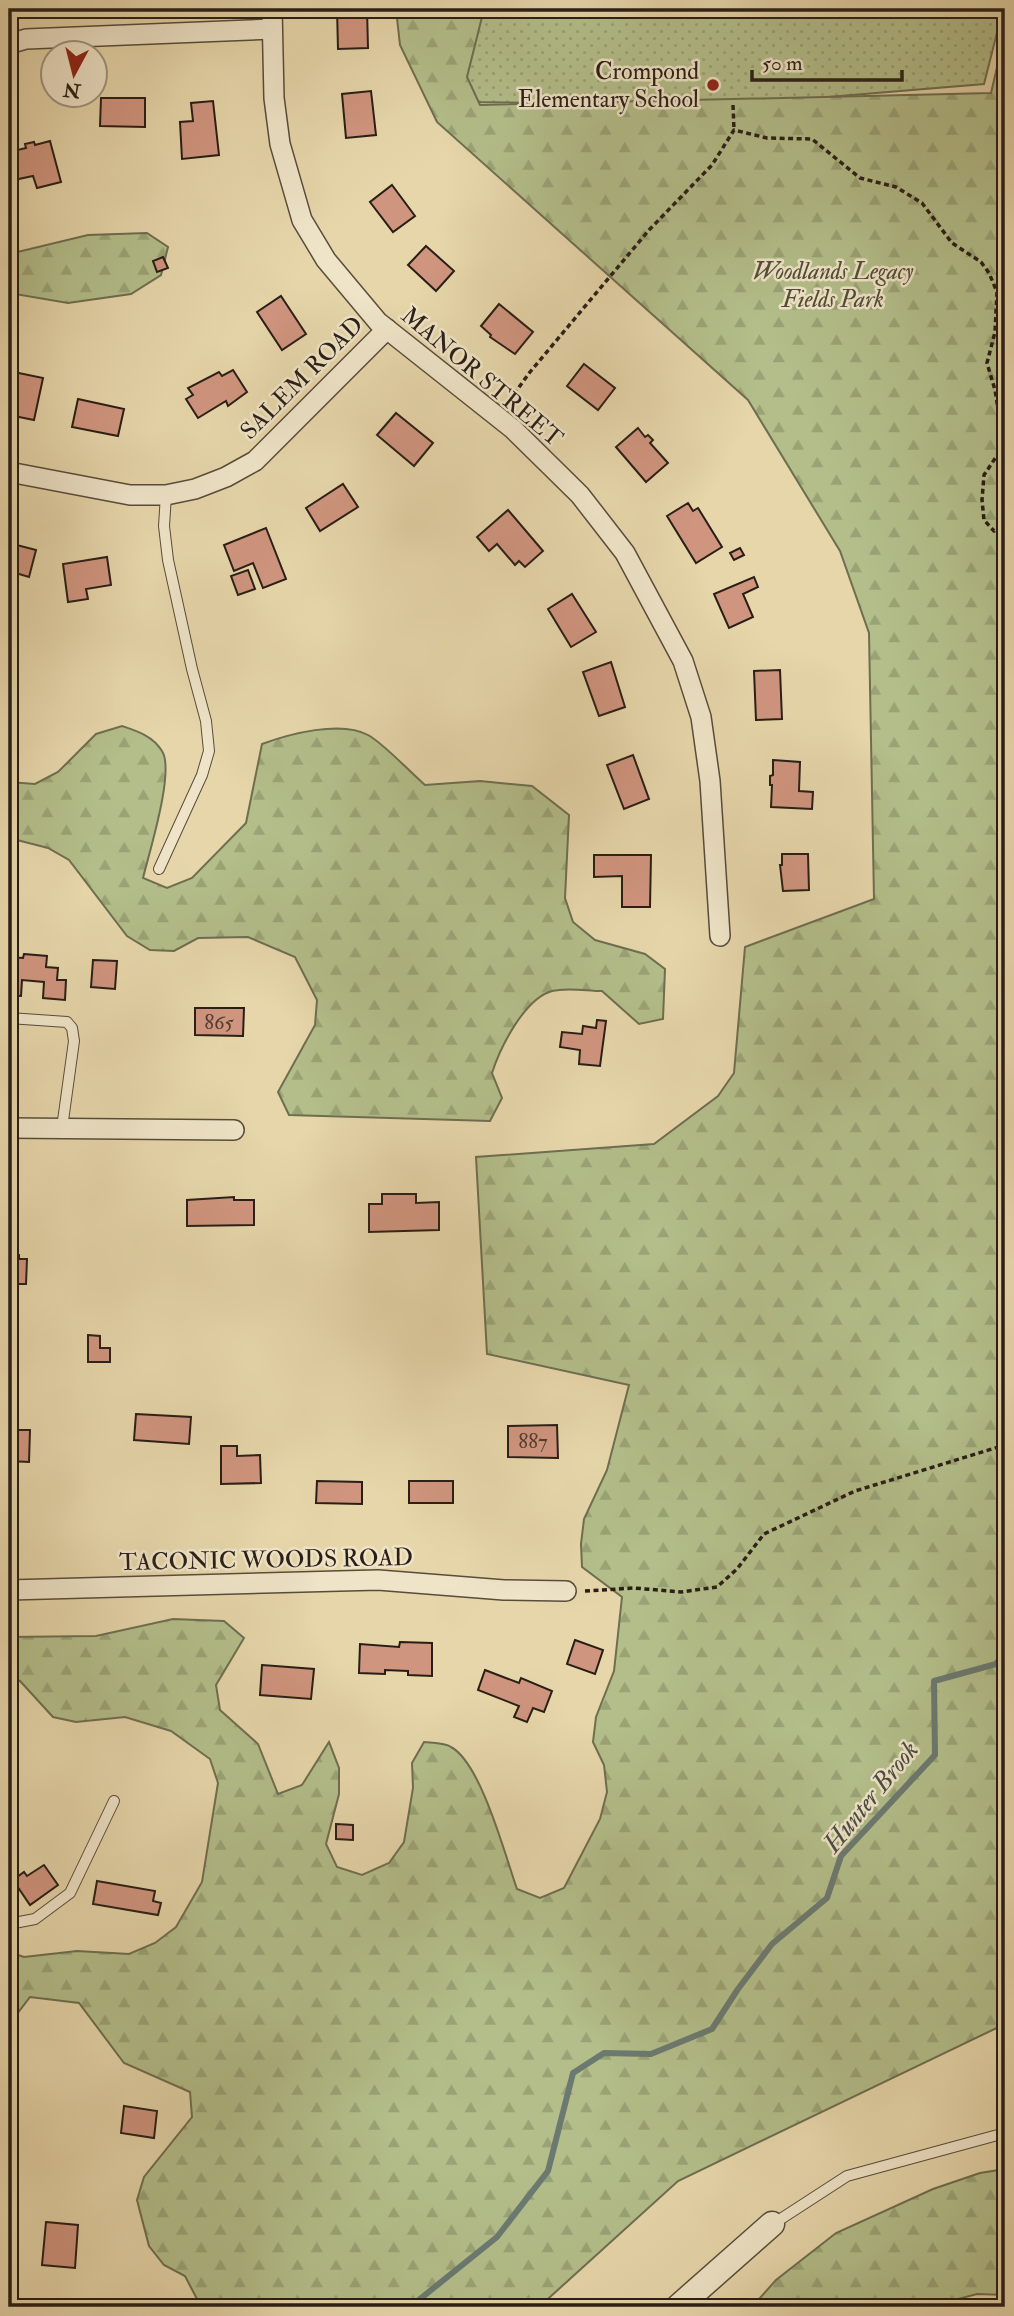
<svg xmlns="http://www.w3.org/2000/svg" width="1014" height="2316" font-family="'IM FELL Double Pica',serif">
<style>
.grass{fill:url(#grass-dots);stroke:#6e6e50;stroke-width:2}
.forest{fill:url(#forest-firs);stroke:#6e6e50;stroke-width:2}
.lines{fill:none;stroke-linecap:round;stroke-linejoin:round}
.stream{stroke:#6b7a71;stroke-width:6}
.building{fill:#d0957f;stroke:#291e16;stroke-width:2}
.service-casing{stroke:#584c3b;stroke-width:12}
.minor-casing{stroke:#584c3b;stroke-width:22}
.tertiary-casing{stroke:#584c3b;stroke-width:27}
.path{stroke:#291e16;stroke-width:3.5;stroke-dasharray:5 3.5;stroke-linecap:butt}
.service{stroke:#efe4c8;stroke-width:10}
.minor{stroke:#efe4c8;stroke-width:19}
.tertiary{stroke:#efe4c8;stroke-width:24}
.poi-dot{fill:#8f2418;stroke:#efe4c8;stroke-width:2.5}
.labels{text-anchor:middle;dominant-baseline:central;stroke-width:5;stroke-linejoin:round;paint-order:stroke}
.number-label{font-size:21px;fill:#533c30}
.poi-label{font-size:24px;fill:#291e16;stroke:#efe4c8;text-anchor:end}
.park-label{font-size:24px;font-style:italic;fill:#524e39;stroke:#efe4c8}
.street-label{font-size:24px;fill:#291e16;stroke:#efe4c8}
.water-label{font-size:26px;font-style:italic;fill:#4a4c44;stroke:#efe4c8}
</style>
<defs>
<pattern id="grass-dots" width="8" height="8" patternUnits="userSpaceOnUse" patternTransform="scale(1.75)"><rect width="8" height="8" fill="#b3be8a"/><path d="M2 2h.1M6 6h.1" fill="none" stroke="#9aa376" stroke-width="1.8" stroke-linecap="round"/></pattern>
<pattern id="forest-firs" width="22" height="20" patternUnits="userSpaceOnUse" patternTransform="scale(1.75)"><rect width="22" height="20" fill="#b3be8a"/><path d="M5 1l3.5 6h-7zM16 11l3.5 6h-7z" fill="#9aa376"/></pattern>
</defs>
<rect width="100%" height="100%" fill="#e6d6aa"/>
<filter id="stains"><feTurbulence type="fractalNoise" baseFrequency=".00286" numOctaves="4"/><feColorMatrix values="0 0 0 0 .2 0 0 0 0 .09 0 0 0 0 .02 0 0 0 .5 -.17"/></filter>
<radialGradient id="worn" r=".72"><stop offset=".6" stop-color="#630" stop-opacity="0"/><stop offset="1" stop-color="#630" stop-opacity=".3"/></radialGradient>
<polygon class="grass" points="464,9 1003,9 984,84 733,105 455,102"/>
<g class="forest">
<path d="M401,9H484L467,77L480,105L991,93L1005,33V2024L678,2181L539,2307H197V2299L185,2276L164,2265L149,2246L137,2200L144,2177L192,2117L190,2092L124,2063L79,2003L30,1997L14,2018L9,2033V1952L24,1957L77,1951L129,1954L155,1943L176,1927L202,1882L218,1783L210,1759L171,1731L125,1717L76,1722L53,1717L20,1681L9,1678V1637L96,1636L173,1619L224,1621L244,1638L216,1685L220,1710L258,1744L278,1794L302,1785L329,1742L339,1768V1794L326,1844L337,1867L362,1875L389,1863L404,1842L413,1788L412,1763L424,1742C432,1743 445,1743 451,1747C481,1763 505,1855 517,1889L540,1898L564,1888L600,1819L607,1792L604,1765L593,1742L596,1717L614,1671L622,1597L582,1567L581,1544L584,1519L607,1470L629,1385L487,1354L476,1157L654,1144L718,1096L734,1073L745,947L874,899L869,633L840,551L748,400L437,122L400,45L397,18Z"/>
<polygon points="147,233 168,247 161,275 131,294 68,303 9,293 9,254 88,235"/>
<path d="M122,726C137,731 153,736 162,751C175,771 149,853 143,878L167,888L192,878L246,823L262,744C289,734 341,720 368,735C383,743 410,772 425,785L480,781L532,786L569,815L565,898L573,922L595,940L645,954L665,969L663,1019L639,1024L602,991C587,991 567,987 552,991C524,999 500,1048 492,1073L502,1098L490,1121L289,1115L278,1092L315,1025L317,1000L295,957L248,937L198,938L174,951L150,950L127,936L69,860L48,848L9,838V782L35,784L58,772L96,734Z"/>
<polygon points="1005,2169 1005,2295 977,2294 928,2307 757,2307 759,2299 776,2280 836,2233 933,2189 980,2173"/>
</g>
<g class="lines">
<polyline class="stream" points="412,2307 415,2303 497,2237 548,2171 573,2073 604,2053 651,2054 712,2029 738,1989 772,1944 827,1898 841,1856 935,1755 934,1681 996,1664 1005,1653"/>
</g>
<g class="building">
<polygon points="337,9 367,9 368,48 338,49"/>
<polygon points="371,91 376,135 346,138 342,94"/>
<polygon points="101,98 145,98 145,127 100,126"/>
<polygon points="213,101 219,155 182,159 180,122 193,121 191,103"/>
<polygon points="50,141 61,182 37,188 33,176 14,180 9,152 26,148 25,144 34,142 35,145"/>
<polygon points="392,185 415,216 393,232 370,202"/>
<polygon points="426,246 454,271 436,291 408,265"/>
<polygon points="163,257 168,268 157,272 153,261"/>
<polygon points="281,296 306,334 282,350 257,312"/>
<polygon points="499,304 533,332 515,354 490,337 491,335 481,326"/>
<polygon points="584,364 615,388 598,410 567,386"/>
<polygon points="233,370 247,392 228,406 226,401 198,418 186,399 193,395 188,388 219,372 222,376"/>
<polygon points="9,371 43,378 34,420 9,415"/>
<polygon points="78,399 124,409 118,436 72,427"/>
<polygon points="396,413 433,443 414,466 377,435"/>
<polygon points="638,428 645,437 648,435 653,440 650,443 668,463 646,482 616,447"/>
<polygon points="343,484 358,507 320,531 306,508"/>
<polygon points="688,503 693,511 698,508 722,547 696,563 667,516"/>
<polygon points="508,510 543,551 525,567 519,561 515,565 497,544 489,551 477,537"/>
<polygon points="266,528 286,579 263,588 253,563 234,571 224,545"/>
<polygon points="9,543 36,550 29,577 9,571"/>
<polygon points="740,548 744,555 734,560 730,553"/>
<polygon points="107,557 111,585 86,589 88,599 68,602 63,564"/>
<polygon points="248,570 255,589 238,595 231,576"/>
<polygon points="754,577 758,587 743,594 753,617 729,628 714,594"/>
<polygon points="572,594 596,632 571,647 548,609"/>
<polygon points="611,662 625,707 599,716 583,672"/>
<polygon points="780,670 782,719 756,720 754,671"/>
<polygon points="633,755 649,799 624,809 607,765"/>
<polygon points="773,760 800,762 799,791 813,792 812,809 771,807 772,785 770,785 770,776 773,775"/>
<polygon points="782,854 808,854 809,890 783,891 780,865 782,865"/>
<polygon points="594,855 651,855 650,907 622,907 622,876 594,877"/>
<polygon points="24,954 47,956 46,967 58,968 57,980 66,980 65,1000 43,998 44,982 22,980 21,996 9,995 9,957 23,958"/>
<polygon points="93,960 117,961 115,989 91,987"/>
<polygon points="195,1008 244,1008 243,1036 195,1035"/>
<polygon points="597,1020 606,1021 600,1066 579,1064 580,1050 560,1047 562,1032 582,1034 583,1026 596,1028"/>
<polygon points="382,1194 416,1194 416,1203 439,1202 439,1230 369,1232 369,1204 382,1204"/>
<polygon points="234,1197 234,1200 254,1200 254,1225 187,1226 187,1200"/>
<polygon points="9,1228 13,1228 14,1255 19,1255 19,1259 27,1259 26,1284 17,1284 17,1293 9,1293"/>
<polygon points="88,1335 100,1336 100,1348 110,1348 110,1362 88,1362"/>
<polygon points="136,1414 191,1417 189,1444 134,1440"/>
<polygon points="557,1425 558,1458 508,1457 508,1426"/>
<polygon points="9,1430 30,1430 29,1462 9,1461"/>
<polygon points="221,1446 237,1446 237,1456 260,1455 261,1483 221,1484"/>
<polygon points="317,1481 362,1482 362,1504 316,1503"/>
<rect x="409" y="1481" width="44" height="22"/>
<polygon points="575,1640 603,1650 595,1674 567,1664"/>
<polygon points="400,1642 432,1643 432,1676 408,1675 408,1671 385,1670 385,1674 359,1673 360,1644 399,1647"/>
<polygon points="262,1665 314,1669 311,1699 260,1695"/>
<polygon points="485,1670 519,1683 521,1678 552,1691 544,1712 533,1708 527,1722 514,1717 519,1706 478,1690"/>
<polygon points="336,1824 353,1825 353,1840 336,1839"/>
<polygon points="44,1865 58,1885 30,1905 13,1880 24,1872 27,1876"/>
<polygon points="97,1881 155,1891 153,1901 161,1903 158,1915 93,1904"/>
<polygon points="124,2106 157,2111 154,2138 121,2133"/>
<polygon points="46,2222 78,2225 75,2268 42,2265"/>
</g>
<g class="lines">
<g class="service-casing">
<g id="service">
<polyline points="159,869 202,775 209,751 206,721 192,669 168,560 164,526 166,495"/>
<polyline points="9,1018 67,1022 72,1028 74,1041 62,1128"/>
<polyline points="9,1924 35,1919 70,1893 114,1801"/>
<polyline points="773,2224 847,2176 1005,2133"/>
</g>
</g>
<g class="minor-casing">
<g id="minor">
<polyline points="272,9 274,98 280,144 302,220 326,260 378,322 513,429 580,495 625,553 683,661 701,717 710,781 720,936"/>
<polyline points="9,44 26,39 272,29"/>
<polyline points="9,472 130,495 166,495 195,489 226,477 255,461 387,329"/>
<polyline points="9,1128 234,1130"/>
<polyline points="9,1590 378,1580 504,1590 566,1591"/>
</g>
</g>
<g class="tertiary-casing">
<polyline id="tertiary" points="678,2307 772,2224"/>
</g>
<g class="path">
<polyline points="733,105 734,130"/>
<polyline points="509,401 530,372 649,230 712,165 734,130 767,138 812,139 860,178 896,187 922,203 952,243 981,262 989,273 997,292 995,332 987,363 995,390 1000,421 998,454 984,475 982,500 984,520 994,531 1005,528"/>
<polyline points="585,1591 634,1588 681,1592 717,1587 737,1569 764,1534 855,1491 1005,1445"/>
</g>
<use href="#service" class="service"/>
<use href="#minor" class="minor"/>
<use href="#tertiary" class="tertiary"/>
</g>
<circle class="poi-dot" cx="713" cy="85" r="7"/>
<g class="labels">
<g class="number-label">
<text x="219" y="1022">865</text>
<text x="533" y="1441">887</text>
</g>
<g class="poi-label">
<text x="699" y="71">Crompond<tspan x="699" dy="28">Elementary School</tspan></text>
</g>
<g class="park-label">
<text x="833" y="271">Woodlands Legacy<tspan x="833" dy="28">Fields Park</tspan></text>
</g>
<g class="street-label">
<text transform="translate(482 377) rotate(40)">MANOR STREET</text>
<text transform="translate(302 378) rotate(-45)">SALEM ROAD</text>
<text transform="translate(266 1560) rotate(-1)">TACONIC WOODS ROAD</text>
</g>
<g class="water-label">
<text transform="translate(871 1797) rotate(-51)">Hunter Brook</text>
</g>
</g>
<rect width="1014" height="2316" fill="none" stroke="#e6d6aa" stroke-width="35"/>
<rect x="10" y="10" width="993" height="2295" fill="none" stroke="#291e16" stroke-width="3.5"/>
<rect x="18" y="18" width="979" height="2281" fill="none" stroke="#291e16" stroke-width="2"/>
<g transform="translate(74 74) rotate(187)"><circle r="33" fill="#efe4c8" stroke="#a09581" stroke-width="2"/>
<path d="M0-5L12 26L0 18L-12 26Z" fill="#8f2418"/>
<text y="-10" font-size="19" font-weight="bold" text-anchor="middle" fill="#291e16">N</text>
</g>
<path d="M752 70v10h150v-10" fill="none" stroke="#291e16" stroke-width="3.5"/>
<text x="762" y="70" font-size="21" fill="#291e16" stroke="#efe4c8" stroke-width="5" paint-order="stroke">50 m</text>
<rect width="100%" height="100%" filter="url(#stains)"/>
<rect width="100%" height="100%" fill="url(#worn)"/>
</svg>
